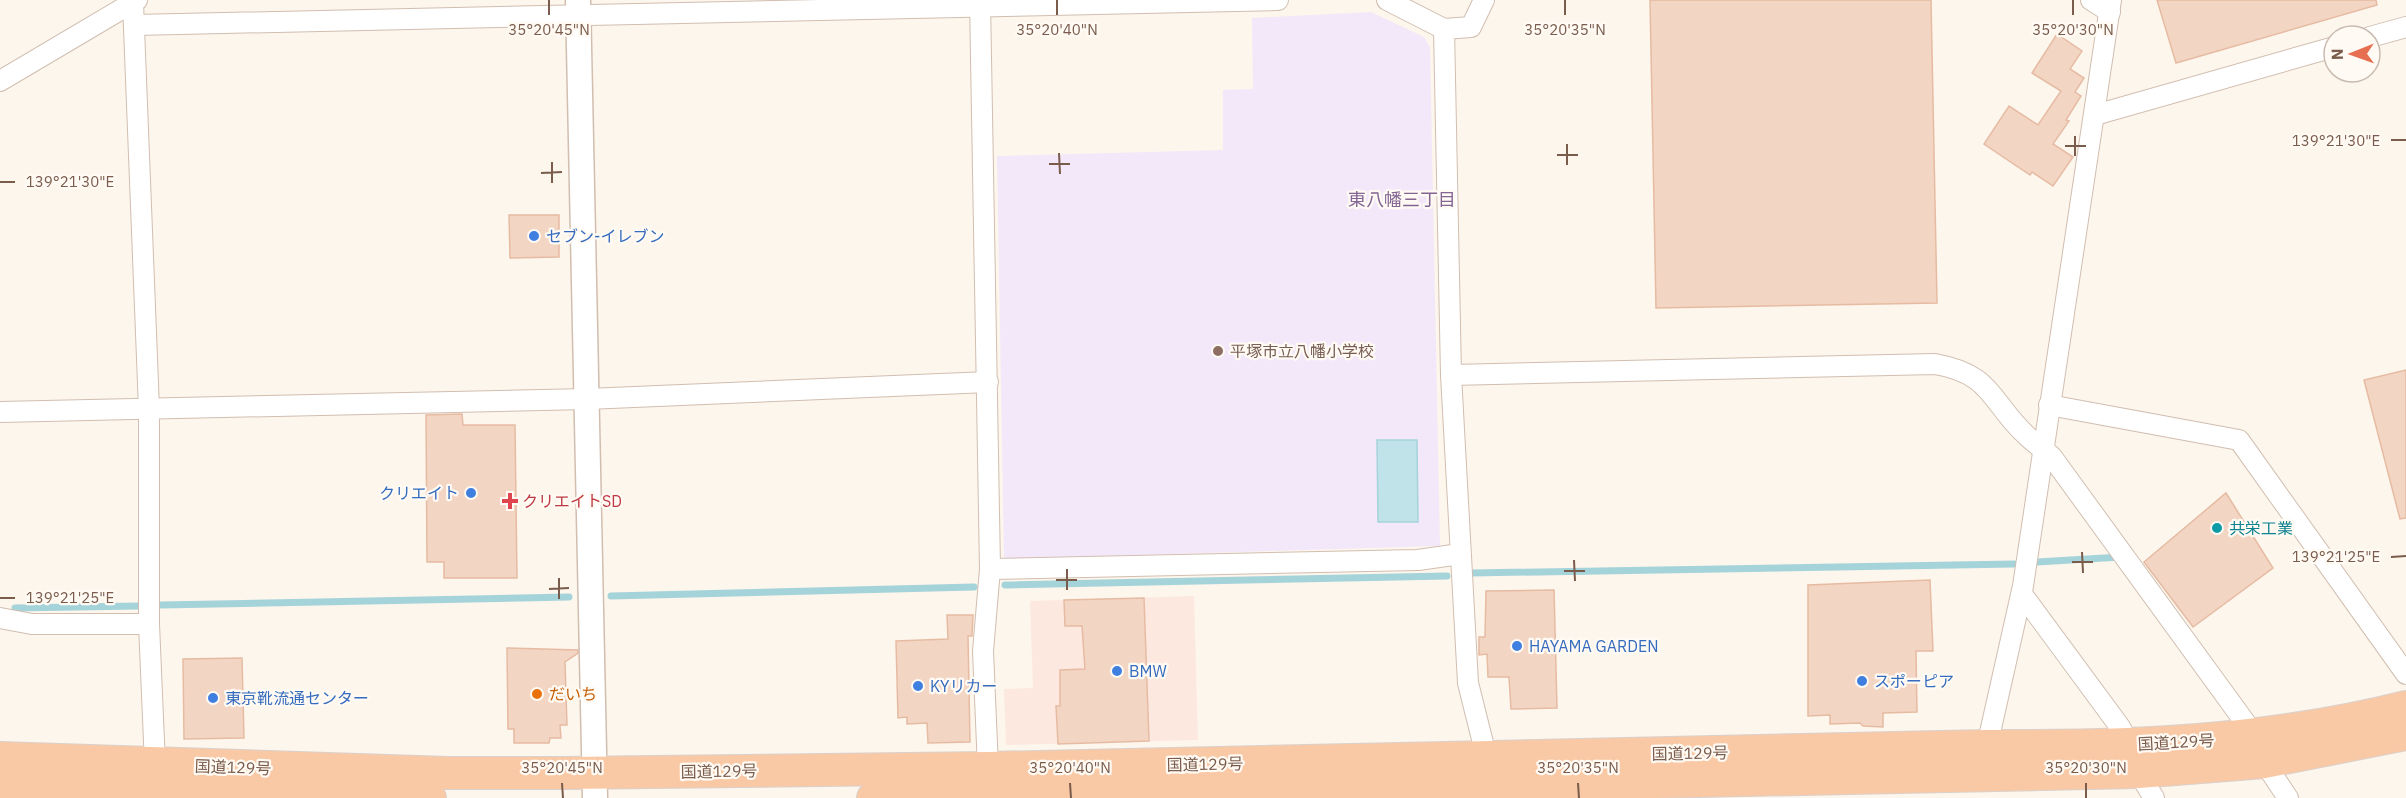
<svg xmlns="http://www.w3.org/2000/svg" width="2406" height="798" font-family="'IBM Plex Sans','Noto Sans JP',sans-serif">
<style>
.commercial{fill:#fde8e0}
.education{fill:#f3e8fa}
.water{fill:#bfe3e8;stroke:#a5d3da;stroke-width:1.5}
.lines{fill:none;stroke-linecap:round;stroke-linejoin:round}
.stream{stroke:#a5d3da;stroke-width:7}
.building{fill:#f3d5c3;stroke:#e6bba3;stroke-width:1.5}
.minor-casing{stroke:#d1beb0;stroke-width:22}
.tertiary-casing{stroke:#d1beb0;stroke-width:27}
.trunk-casing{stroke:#dad1cd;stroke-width:34}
.minor{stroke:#fff;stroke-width:20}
.tertiary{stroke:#fff;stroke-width:24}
.trunk{stroke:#f9c8a4;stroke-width:32}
.ticks{fill:none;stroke:#7a5c4d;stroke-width:2}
.shop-dot{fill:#3f7fe0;stroke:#fffaf3;stroke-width:2}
.education-dot{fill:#8d6e63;stroke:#fffaf3;stroke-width:2}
.health-dot{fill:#e0444e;stroke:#fffaf3;stroke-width:2}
.culture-dot{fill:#0f9aa8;stroke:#fffaf3;stroke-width:2}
.food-dot{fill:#e8710a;stroke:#fffaf3;stroke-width:2}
.labels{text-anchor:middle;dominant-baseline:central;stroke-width:4.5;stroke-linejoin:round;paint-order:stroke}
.shop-label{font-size:16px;fill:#366cbe;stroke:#fffaf3;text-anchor:start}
.education-label{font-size:16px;fill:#785e54;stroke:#fffaf3;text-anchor:start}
.health-label{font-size:16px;fill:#be3a42;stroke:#fffaf3;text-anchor:start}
.culture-label{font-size:16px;fill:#0d838f;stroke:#fffaf3;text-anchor:start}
.food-label{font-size:16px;fill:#c56008;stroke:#fffaf3;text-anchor:start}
.street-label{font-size:16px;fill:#7a5c4d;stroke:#fffaf3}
.neighbourhood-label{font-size:18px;fill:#846695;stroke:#fffaf3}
.ticks-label{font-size:15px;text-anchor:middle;fill:#7a5c4d;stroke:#fffaf3;stroke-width:4.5;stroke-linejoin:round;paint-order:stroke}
</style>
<rect width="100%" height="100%" fill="#fdf6ec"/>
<polygon class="commercial" points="1194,596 1198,740 1006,745 1004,689 1033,688 1030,601"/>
<polygon class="education" points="1371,12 1424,37 1430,47 1440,546 1004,559 997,156 1223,150 1223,90 1253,89 1252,18"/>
<polygon class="water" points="1377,440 1417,440 1418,522 1378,522"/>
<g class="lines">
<g class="stream">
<polyline points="2037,562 2121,557"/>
<polyline points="1472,573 2014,564"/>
<polyline points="1005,585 1447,576"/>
<polyline points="611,596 974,587"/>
<polyline points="161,605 569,597"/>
<polyline points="15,608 138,606"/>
</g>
</g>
<g class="building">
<polygon points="1650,0 1931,0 1937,303 1656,308"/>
<polygon points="2157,0 2376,0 2377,5 2176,63"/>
<polygon points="2057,34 2082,51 2070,69 2084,78 2075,92 2081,96 2066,120 2069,121 2053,144 2073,157 2053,186 2032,172 2030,175 1984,144 2009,106 2038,125 2061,91 2032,73"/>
<polygon points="509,215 559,215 559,257 510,258"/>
<polygon points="2406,370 2406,518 2400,519 2364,380"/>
<polygon points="462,414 463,425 515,425 517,578 444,578 444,562 427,562 426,415"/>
<polygon points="2226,493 2273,568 2193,627 2144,562"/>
<polygon points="1930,580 1933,651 1916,651 1917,712 1883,713 1883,727 1863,726 1860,723 1830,724 1830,715 1808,716 1808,585"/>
<polygon points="1554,590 1557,708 1511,709 1509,677 1488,677 1487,654 1479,655 1479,637 1485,637 1486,591"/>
<polygon points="1144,598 1149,741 1058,744 1056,706 1060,706 1060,670 1085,669 1082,626 1065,626 1064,600"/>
<polygon points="947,615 973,615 972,636 968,636 970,742 928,743 927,723 907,724 907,717 898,718 896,641 948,639"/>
<polygon points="507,648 578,650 578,653 565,662 567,725 560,725 561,738 550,738 549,743 514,743 514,729 508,729"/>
<polygon points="242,658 244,738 184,739 183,659"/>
</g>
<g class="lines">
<g class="minor-casing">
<g id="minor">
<polyline points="980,0 990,569 983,651 988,768"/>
<polyline points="1387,0 1444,29"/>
<polyline points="1484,0 1471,27 1444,29 1451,375 1468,683 1489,767"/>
<polyline points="2091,0 2110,12"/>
<polyline points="133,3 149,409 149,624 155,765"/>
<polyline points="135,25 1278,0"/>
<polyline points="2370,37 2406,27"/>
<polyline points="0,81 137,0"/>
<polyline points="2095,115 2334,47"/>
<path d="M1451,375L1935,364C1993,374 1990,402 2027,436C2035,444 2044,449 2052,457L2255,736"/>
<polyline points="2049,405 2239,440 2406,674"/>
<polyline points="0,412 587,399 988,382"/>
<polyline points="990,569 1418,560 1460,554"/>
<polyline points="2022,594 2120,727 2130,745"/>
<polyline points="0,618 32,624 149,624"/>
<polyline points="1987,746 2023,586 2111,0"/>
<polyline points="2264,762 2288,798"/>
<polyline points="2138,772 2154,798"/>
</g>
</g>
<g class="tertiary-casing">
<polyline id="tertiary" points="578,0 595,798"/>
</g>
<g class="trunk-casing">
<g id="trunk">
<path d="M0,758L448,773H565L988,768L1987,746C2131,747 2266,742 2406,707"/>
<polyline points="0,786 430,798"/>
<polyline points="873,798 2138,772 2264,762 2406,734"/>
</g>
</g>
<use href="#minor" class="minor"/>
<use href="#tertiary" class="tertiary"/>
<use href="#trunk" class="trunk"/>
</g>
<path class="ticks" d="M549,0V15M1057,0V15M1565,0V15M2073,0V15M2075,136V156M2391,140H2406M1567,144V165M2065,146H2086M1059,153L1060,174M1557,155H1578M552,162V183M1049,164H1070M541,173L562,172M0,182H15M2082,552L2083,573M2391,557L2406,556M1574,560L1575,581M2072,562H2093M1067,569V590M1564,571H1585M559,578V599M1056,580H1077M549,589L569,588M0,598H15M562,783L563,798M1070,783L1071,798M1578,783L1579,798M2086,783V798"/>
<g class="shop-dot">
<circle cx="534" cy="236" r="6"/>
<circle cx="471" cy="493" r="6"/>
<circle cx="1517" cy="646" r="6"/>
<circle cx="1117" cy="671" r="6"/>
<circle cx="1862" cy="681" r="6"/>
<circle cx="918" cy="686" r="6"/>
<circle cx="213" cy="698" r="6"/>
</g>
<circle class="education-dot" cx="1218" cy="351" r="6"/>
<path class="health-dot" d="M507 492h6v6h6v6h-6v6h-6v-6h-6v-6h6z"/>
<circle class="culture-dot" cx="2217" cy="528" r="6"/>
<circle class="food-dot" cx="537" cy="694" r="6"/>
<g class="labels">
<g class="shop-label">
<text x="546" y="236">セブン-イレブン</text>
<text x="459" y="493" text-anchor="end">クリエイト</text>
<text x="1529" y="646">HAYAMA GARDEN</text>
<text x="1129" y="671">BMW</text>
<text x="1874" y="681">スポーピア</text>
<text x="930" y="686">KYリカー</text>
<text x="225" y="698">東京靴流通センター</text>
</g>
<g class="education-label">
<text x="1230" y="351">平塚市立八幡小学校</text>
</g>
<g class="health-label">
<text x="522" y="501">クリエイトSD</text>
</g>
<g class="culture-label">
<text x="2229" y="528">共栄工業</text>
</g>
<g class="food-label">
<text x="549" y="694">だいち</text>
</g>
<g class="street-label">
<text transform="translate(2176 742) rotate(-3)">国道129号</text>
<text transform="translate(1690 753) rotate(-1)">国道129号</text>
<text transform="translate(1205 764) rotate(-1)">国道129号</text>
<text transform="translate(233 767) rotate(2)">国道129号</text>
<text transform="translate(719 771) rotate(-1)">国道129号</text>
</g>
<g class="neighbourhood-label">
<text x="1402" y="199">東八幡三丁目</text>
</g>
</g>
<g class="ticks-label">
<text x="549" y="35">35°20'45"N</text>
<text x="1057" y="35">35°20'40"N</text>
<text x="1565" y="35">35°20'35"N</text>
<text x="2073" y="35">35°20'30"N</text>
<text x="2336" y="146">139°21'30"E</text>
<text x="70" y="187">139°21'30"E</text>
<text x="2336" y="562">139°21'25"E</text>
<text x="70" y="603">139°21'25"E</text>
<text x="562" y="773">35°20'45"N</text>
<text x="1070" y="773">35°20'40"N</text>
<text x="1578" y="773">35°20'35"N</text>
<text x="2086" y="773">35°20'30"N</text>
</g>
<g transform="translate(2352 54) rotate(269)"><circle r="28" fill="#fffaf3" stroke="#cabbb1" stroke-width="1.5"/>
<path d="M0-4.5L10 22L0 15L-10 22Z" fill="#e76f51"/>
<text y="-9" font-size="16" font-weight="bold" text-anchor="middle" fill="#7a5c4d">N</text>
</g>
</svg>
